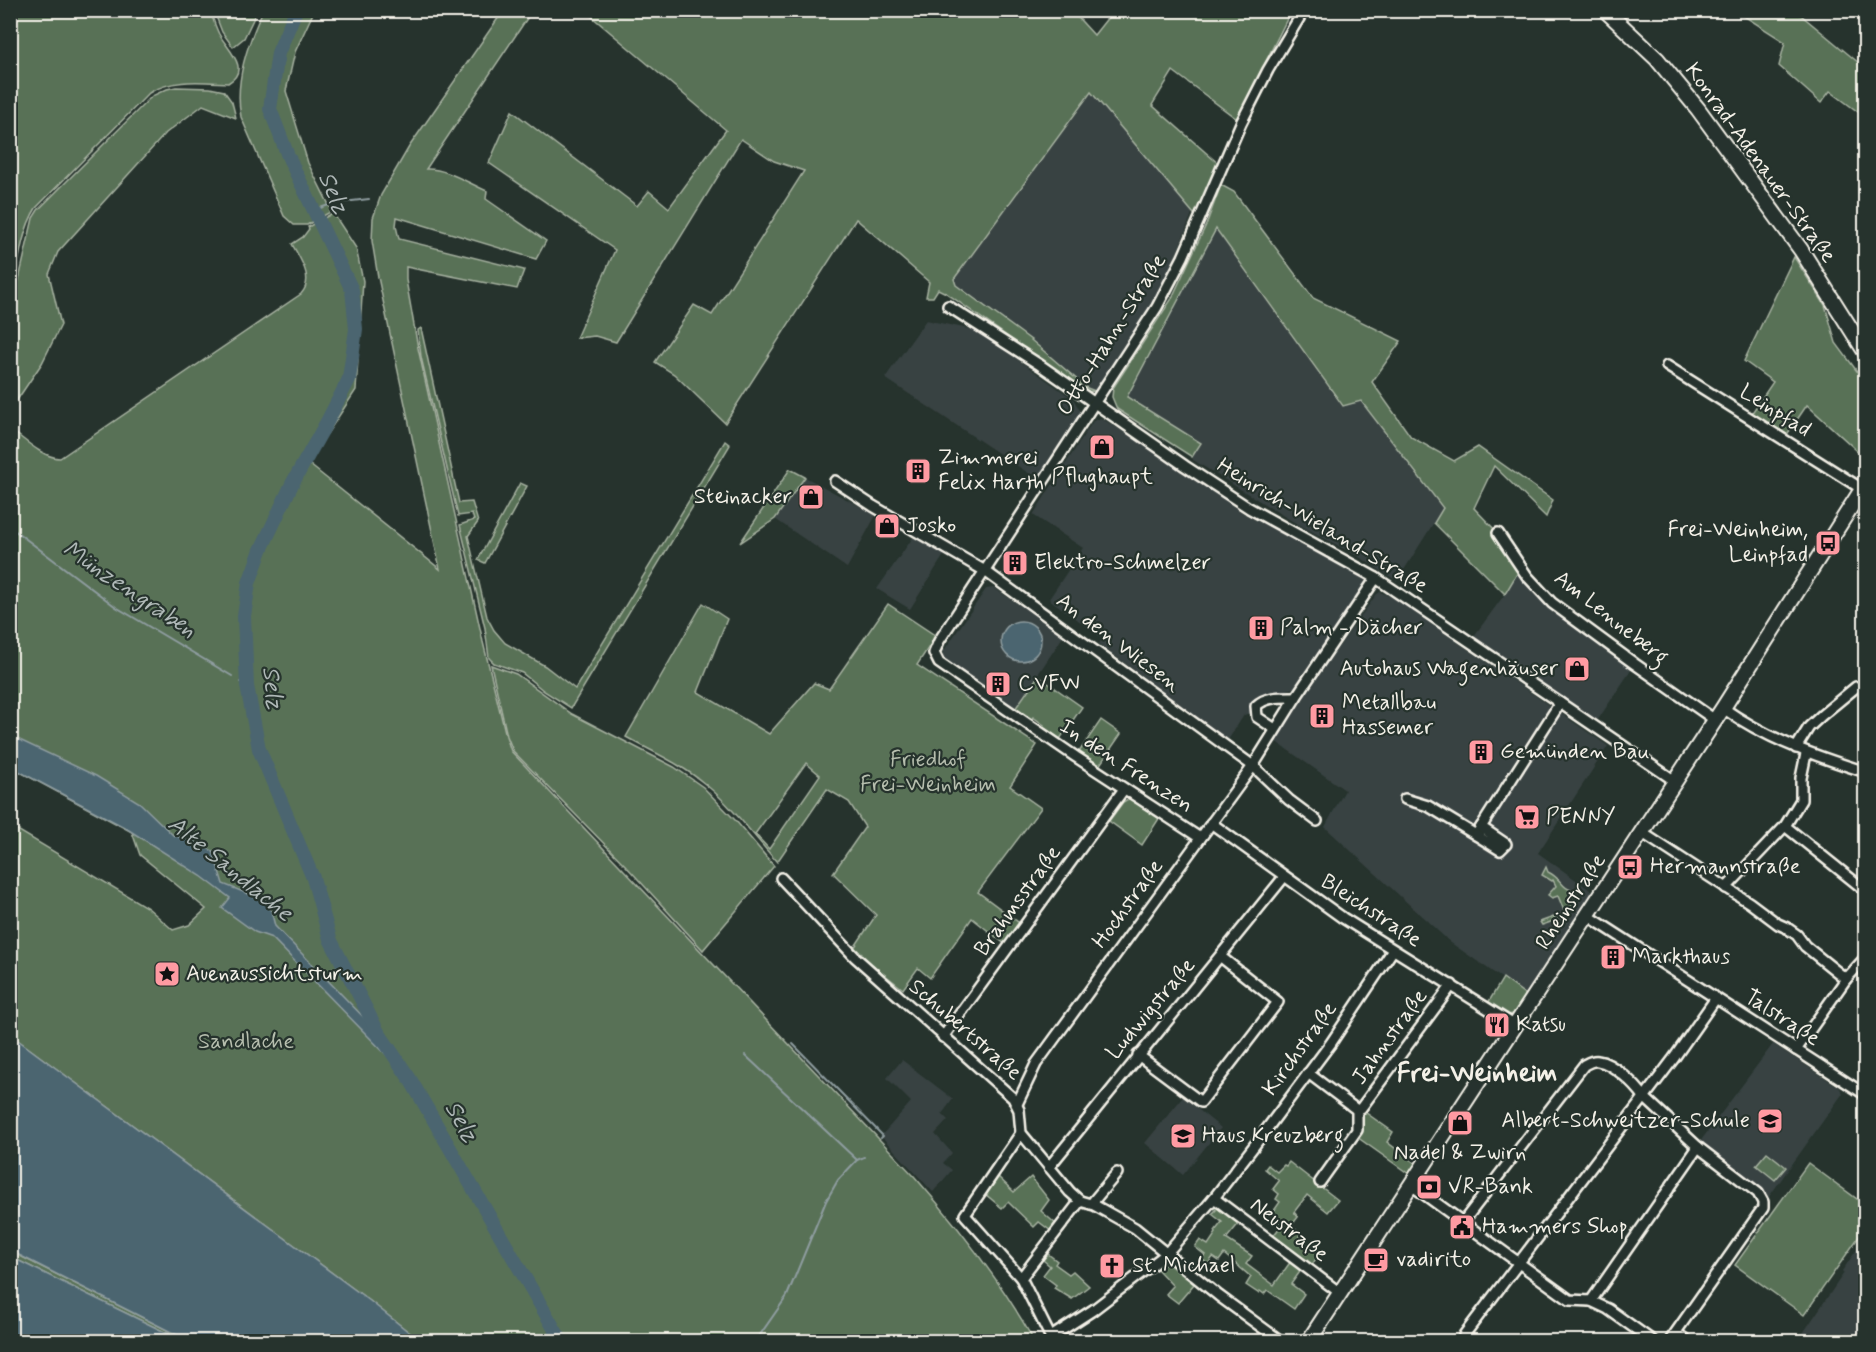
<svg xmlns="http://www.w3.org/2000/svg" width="1876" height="1352" font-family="Mynerve,sans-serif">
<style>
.built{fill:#384242}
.green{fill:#587157;stroke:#a6b1a0;stroke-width:1.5;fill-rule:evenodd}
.water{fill:#4b6570;stroke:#8f9da0;stroke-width:1.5}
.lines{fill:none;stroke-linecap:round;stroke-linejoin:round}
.stream{stroke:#8f9da0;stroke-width:2}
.river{stroke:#4b6570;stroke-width:14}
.street-casing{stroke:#f4f1e8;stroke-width:14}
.secondary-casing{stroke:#f4f1e8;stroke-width:18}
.street{stroke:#26332d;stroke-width:9}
.secondary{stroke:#26332d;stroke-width:14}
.labels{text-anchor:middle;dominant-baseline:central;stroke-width:4.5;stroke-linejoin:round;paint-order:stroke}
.street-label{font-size:22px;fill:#f4f1e8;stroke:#26332d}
.poi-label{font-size:22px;fill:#f4f1e8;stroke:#26332d;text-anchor:start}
.park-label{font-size:22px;fill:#b6beae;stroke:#26332d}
.water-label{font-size:24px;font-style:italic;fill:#b0b9b8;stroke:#26332d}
.quarter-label{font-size:26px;font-weight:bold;fill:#f4f1e8;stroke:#26332d}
</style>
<rect width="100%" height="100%" fill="#26332d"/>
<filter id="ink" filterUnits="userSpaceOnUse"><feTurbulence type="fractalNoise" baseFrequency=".0167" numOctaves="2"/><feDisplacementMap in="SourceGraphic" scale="12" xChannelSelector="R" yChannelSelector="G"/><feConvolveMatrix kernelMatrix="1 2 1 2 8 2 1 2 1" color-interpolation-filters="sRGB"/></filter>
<g filter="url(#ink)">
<g class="built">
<polygon points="1092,92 1193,211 1167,279 1156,299 1095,391 1087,388 956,285 954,279"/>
<polygon points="1215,229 1342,406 1360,400 1443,508 1397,581 1361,558 1292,521 1193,460 1192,457 1200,444 1127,397"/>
<polygon points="926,320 978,331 1073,399 1081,412 1039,480 885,378"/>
<polygon points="1101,418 1132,437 1246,515 1359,574 1365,581 1364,587 1294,688 1254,699 1250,713 1244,715 1228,740 1099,644 1102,639 1096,633 1049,599 1083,548 1033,515 1093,421"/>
<polygon points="805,477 876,515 847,568 775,519"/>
<polygon points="914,536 944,555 910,609 877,589"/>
<polygon points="1521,567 1536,586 1635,664 1597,721 1474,636 1505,594"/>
<polygon points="994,588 1064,635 1015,709 943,659 943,652 986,589"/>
<polygon points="1380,592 1392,597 1608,746 1538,853 1593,892 1526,995 1451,943 1325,827 1345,790 1275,741 1333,655 1376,595"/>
<polygon points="1773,1044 1839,1087 1843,1093 1768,1198 1699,1143"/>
<polygon points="902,1060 953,1099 942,1114 948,1120 935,1134 952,1153 943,1163 952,1170 933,1192 881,1136 911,1102 887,1078"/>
<polygon points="1183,1097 1221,1128 1183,1175 1145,1143"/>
<polygon points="1865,1238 1865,1341 1797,1342 1844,1273 1842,1271"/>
</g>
<g class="green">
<path d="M263,10L314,11L295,52L286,91L308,163L332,211L307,225H294L284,216L241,117C234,81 248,43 263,10Z"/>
<path d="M10,11H210C213,18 215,26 219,34C227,49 252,69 228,83C202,82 172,78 149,93L36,208C20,233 17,274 11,304Z"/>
<polygon points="214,11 214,10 257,11 244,38 233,47 222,32"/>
<path d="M503,11H532L426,169C446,168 468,183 487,191L486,199L546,241L536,259L397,217L396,226L399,239L524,270L517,289L406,267V280L418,348L483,642L506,736L511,751L914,1176C959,1227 1001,1281 1034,1341H420L370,1301L11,1035V826L148,908L173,930L189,925L206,909L140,855L132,832L11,767V430C24,439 43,458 60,458L301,294C315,279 300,259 292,244L303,237L309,229L308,227L333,213L356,248L363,281L356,390L327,434L305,461L440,569L378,277L372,241L373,218L381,195L409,147Z"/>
<polygon points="585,11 1072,11 1094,35 1113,11 1291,11 1237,119 1173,71 1152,105 1221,166 1199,220 1091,92 954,279 956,285 1031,340 1087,388 1095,391 1086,392 946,293 938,289 933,297 926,297 929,282 856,219 725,423 674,374 655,362 694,305 712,315 804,171 774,161 741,139 616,342 595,336 576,338 615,250 489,163 512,111 637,206 649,191 669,208 726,130"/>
<polygon points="1736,11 1796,11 1865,68 1865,117 1830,91 1821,103 1779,66 1785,42"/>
<polygon points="176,87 210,88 224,91 232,102 236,118 203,105 166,133 58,252 49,274 61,325 42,363 11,409 11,314 33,218 38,210 152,96 167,89"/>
<polygon points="1221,185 1234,192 1313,298 1401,341 1372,382 1411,437 1454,461 1478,447 1553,500 1546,517 1494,466 1474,508 1498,533 1521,567 1505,594 1434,523 1443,508 1361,401 1343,406 1216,229 1127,397 1201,443 1192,457 1117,409 1112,397 1113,388 1171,300 1206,225"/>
<polygon points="1794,257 1825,305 1836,343 1865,382 1866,454 1864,457 1807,405 1784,439 1749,417 1773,382 1744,361"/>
<polygon points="421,328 459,503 472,502 478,522 468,536 487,617 494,630 505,643 545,666 575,689 725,441 730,445 571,708 544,691 522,673 494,663 489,658 485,628 460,525 474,520 472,514 458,516 421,357 418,330"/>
<polygon points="790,469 805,477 775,519 740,543"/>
<polygon points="520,483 527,486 485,563 478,560"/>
<path d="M703,603L727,619L698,692L769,734L814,683L829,689L888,604L936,636L917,665L1037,745L1010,786L1041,808L978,892L1022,925L1006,945L972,918L930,978L918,968L903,989L861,956L862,953L854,948L876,915L833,873L865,827L849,802L827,789L777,862C754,836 732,806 705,784C681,764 653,752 626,737ZM806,763L820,775L769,849L755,834Z"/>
<polygon points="491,665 516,674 572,714 674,767 703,787 736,821 774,866 703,950 626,866 513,751 507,736"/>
<polygon points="1038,676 1082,707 1060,739 1043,727 1044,725 1033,717 1031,720 1015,709"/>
<polygon points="1101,720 1121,734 1099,766 1079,752"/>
<polygon points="1130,798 1160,817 1142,845 1109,821 1123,802"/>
<path d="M1546,867L1548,872C1563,879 1559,888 1577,892C1579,897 1578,901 1573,904L1575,907L1566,911L1568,916L1542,925L1540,922L1565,913L1558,896L1552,898L1548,895L1556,886L1553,880L1552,881L1542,875Z"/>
<polygon points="1503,978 1526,995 1513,1014 1508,1015 1488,1003"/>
<polygon points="1362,1110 1393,1132 1387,1142 1416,1164 1409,1174 1357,1137 1362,1126"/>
<polygon points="1767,1152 1786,1167 1775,1180 1756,1165"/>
<polygon points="1289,1162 1338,1200 1328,1212 1307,1195 1294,1212 1298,1217 1291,1226 1300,1233 1299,1237 1320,1254 1310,1267 1273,1236 1281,1226 1271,1215 1280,1202 1276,1199 1279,1194 1273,1189 1279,1181 1265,1169 1268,1165 1277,1172 1284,1165 1286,1166"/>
<polygon points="1808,1163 1865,1205 1865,1228 1804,1315 1735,1265"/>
<polygon points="996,1175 1014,1192 1031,1177 1049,1200 1041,1211 1057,1225 1051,1231 1039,1222 1034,1227 1008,1202 1002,1208 984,1193"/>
<polygon points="1214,1202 1240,1222 1226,1239 1252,1256 1246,1264 1274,1285 1291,1261 1302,1269 1291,1284 1304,1294 1294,1309 1267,1290 1264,1294 1260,1291 1258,1293 1246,1285 1251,1277 1224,1254 1219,1261 1213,1257 1208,1264 1202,1259 1205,1255 1195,1247 1200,1240 1208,1245 1216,1233 1215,1231 1222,1222 1212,1214 1216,1210 1211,1205"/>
<polygon points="10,1251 189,1341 183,1341 11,1257"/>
<polygon points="1048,1254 1057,1261 1055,1264 1069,1274 1073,1271 1089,1286 1072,1299 1054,1288 1056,1285 1043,1275 1050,1266 1043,1260"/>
<polygon points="1167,1263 1194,1284 1178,1303 1166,1294 1173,1286 1157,1269"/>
</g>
<g class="water">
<circle cx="1021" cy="641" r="20"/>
<polygon points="11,736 96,776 140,803 173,835 195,842 213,851 223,884 269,902 275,926 378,1032 410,1079 272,938 255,932 222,908 230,898 201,876 124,827 11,767"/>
<polygon points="11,1035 370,1301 420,1341 189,1341 11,1251"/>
<polygon points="10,1257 11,1257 183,1341 11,1341"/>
</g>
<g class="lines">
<g class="stream">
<polyline points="314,210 335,203 369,199"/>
<polyline points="10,527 116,607 232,676"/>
<polyline points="240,682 247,686"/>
<polyline points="793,1044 883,1136 881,1138"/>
<polyline points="745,1055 857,1160 838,1180 826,1201 787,1296 755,1342"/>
<polyline points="857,1160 864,1157"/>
</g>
<polyline class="river" points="296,10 278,53 270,109 288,156 352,290 356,329 349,379 328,420 292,484 261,550 249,583 244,616 247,686 259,749 313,878 330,939 378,1032 410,1079 562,1342"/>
<g class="street-casing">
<g id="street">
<polyline points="948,306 1040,365 1185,466 1249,508 1376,578 1675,781"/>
<polyline points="1667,366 1862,489"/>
<polyline points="835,481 873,506 985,571 1253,766 1289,800 1317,821"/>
<polyline points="1498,533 1527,576 1552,603 1635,664 1715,720"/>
<path d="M1723,708C1767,739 1815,756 1866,772"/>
<path d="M1275,729L1257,717L1256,706C1266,696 1282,697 1296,697"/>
<polyline points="1796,748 1809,727 1822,715 1856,687 1866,686"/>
<polyline points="1405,799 1428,806 1476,835 1560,703"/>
<polyline points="1211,823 1343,918 1514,1025"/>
<polyline points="1785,826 1801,800 1801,778 1806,754"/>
<polyline points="1641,832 1750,903 1778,924 1787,928 1797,935 1805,946 1846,979"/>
<polyline points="1476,835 1500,850 1506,844 1481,827"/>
<polyline points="1200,838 1076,757 939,663 934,653 939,641 1157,307 1183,257 1241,123 1268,70 1304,10"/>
<polyline points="781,878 855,957 1013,1098 1019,1110 1021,1133 1070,1192 1080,1201 1094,1205 1135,1228 1219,1296 1282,1342"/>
<polyline points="1726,888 1785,826 1866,891"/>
<polyline points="1587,915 1866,1095"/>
<polyline points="943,1037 1124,789"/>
<polyline points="1796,1050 1846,979 1866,957"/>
<polyline points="1138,1055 1201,1102 1278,1002 1221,957"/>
<polyline points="1308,1073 1357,1110"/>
<polyline points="1017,1104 1036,1064 1253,766 1296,697 1376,578"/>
<polyline points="1021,1133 965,1215 1021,1278 1053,1342"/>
<polyline points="1049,1167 1284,877"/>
<polyline points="1320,1182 1357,1130 1357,1110 1361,1108 1452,985"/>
<polyline points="1410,1184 1570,1300 1591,1301 1608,1309 1654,1342"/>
<polyline points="1214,1198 1340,1293"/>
<polyline points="1091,1204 1117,1173"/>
<path d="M1463,1222L1584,1065C1588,1063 1592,1060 1598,1061C1613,1063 1636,1085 1644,1097L1698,1147L1758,1193L1763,1202V1208L1669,1342"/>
<polyline points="1021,1278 1080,1201"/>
<polyline points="1591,1301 1698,1147"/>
<polyline points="1676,1333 1689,1342"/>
<polyline points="1051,1337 1093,1310 1166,1254 1214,1198 1254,1146 1331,1043 1393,950"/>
<polyline points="1474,1342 1464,1335 1674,1058 1716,998"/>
</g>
</g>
<g class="secondary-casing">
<g id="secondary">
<polyline points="1605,10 1657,59 1698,109 1801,250 1866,353"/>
<polyline points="1308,1342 1723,708 1866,483"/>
</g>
</g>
<use href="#street" class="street"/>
<use href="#secondary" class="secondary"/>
</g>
</g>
<defs>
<g id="shop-square" transform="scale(1.35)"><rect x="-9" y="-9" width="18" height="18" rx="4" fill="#ff9aa2" stroke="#26332d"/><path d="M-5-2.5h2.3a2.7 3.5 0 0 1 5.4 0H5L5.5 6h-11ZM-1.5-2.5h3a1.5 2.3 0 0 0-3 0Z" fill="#111"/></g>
<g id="building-square" transform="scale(1.35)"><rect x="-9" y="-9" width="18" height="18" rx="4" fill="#ff9aa2" stroke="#26332d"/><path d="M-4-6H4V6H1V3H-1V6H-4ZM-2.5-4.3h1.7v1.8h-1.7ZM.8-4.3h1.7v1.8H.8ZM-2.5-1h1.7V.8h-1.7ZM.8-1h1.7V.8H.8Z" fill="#111"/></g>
<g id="bus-square" transform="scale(1.35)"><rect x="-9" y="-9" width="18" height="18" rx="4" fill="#ff9aa2" stroke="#26332d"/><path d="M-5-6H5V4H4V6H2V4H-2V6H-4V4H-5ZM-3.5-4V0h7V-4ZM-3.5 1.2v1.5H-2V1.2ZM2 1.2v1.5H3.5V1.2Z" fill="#111"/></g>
<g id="supermarket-square" transform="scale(1.35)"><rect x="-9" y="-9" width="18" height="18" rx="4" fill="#ff9aa2" stroke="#26332d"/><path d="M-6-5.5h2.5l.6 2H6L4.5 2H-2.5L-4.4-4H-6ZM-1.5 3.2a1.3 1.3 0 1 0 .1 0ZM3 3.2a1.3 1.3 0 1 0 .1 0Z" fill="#111"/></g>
<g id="sight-square" transform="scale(1.35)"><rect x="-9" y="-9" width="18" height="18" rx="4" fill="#ff9aa2" stroke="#26332d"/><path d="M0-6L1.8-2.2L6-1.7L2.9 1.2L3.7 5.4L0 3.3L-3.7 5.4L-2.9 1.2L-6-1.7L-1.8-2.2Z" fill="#111"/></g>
<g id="restaurant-square" transform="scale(1.35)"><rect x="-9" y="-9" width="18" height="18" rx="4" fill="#ff9aa2" stroke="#26332d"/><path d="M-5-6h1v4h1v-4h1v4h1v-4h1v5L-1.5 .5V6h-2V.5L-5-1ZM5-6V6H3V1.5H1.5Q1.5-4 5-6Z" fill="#111"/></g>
<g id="school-square" transform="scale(1.35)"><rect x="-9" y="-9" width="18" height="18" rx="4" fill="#ff9aa2" stroke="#26332d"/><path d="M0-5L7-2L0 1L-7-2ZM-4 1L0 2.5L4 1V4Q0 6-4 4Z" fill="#111"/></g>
<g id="bank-square" transform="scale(1.35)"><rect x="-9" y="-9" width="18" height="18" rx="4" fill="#ff9aa2" stroke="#26332d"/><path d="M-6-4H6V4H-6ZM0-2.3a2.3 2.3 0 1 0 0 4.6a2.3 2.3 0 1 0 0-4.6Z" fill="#111"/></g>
<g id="civic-square" transform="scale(1.35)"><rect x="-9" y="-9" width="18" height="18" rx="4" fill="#ff9aa2" stroke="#26332d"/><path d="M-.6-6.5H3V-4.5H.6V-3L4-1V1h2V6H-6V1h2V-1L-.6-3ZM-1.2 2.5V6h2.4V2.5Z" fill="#111"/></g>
<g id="cafe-square" transform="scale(1.35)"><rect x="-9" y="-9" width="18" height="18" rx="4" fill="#ff9aa2" stroke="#26332d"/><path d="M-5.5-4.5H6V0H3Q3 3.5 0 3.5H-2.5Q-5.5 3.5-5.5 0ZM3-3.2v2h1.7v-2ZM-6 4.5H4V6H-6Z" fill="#111"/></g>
<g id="church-square" transform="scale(1.35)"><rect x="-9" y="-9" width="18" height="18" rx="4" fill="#ff9aa2" stroke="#26332d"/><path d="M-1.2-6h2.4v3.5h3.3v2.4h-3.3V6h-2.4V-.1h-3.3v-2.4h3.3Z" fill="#111"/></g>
</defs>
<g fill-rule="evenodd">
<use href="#shop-square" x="1102" y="447"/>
<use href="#building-square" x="918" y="471"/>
<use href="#shop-square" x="811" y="497"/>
<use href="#shop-square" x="887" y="526"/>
<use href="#bus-square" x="1828" y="543"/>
<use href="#building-square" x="1015" y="563"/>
<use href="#building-square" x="1261" y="628"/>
<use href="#shop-square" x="1577" y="669"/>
<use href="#building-square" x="998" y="684"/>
<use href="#building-square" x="1322" y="716"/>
<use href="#building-square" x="1481" y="752"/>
<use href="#supermarket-square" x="1527" y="817"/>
<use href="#bus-square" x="1630" y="867"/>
<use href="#building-square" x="1613" y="957"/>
<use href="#sight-square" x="167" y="974"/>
<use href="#restaurant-square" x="1497" y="1025"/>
<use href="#school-square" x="1770" y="1121"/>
<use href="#shop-square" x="1460" y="1123"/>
<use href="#school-square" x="1183" y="1136"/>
<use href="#bank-square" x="1429" y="1187"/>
<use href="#civic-square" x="1462" y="1227"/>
<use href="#cafe-square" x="1376" y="1260"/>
<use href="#church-square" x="1112" y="1266"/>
</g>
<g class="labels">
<g class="street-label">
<text transform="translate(1760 163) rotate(54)">Konrad-Adenauer-Straße</text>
<text transform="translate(1112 335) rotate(-58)">Otto-Hahn-Straße</text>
<text transform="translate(1775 411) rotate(32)">Leinpfad</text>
<text transform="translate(1322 526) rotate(31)">Heinrich-Wieland-Straße</text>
<text transform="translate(1611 618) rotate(38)">Am Lenneberg</text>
<text transform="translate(1118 643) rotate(37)">An den Wiesen</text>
<text transform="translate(1126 766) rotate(33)">In den Frenzen</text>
<text transform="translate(1018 901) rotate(-54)">Brahmsstraße</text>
<text transform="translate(1571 902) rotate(-57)">Rheinstraße</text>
<text transform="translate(1128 904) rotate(-54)">Hochstraße</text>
<text transform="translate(1371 911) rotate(33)">Bleichstraße</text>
<text transform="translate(1151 1009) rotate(-50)">Ludwigstraße</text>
<text transform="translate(1782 1018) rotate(33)">Talstraße</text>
<text transform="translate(965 1030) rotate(41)">Schubertstraße</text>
<text transform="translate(1390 1037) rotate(-54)">Jahnstraße</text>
<text transform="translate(1300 1049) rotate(-54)">Kirchstraße</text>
<text transform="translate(1289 1230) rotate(37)">Neustraße</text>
</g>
<g class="poi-label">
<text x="938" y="458">Zimmerei<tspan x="938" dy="25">Felix Harth</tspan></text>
<text x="1102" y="477" text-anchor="middle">Pflughaupt</text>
<text x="792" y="497" text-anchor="end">Steinacker</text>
<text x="906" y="526">Josko</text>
<text x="1808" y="530" text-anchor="end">Frei-Weinheim,<tspan x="1808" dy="25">Leinpfad</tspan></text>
<text x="1034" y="563">Elektro-Schmelzer</text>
<text x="1280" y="628">Palm - Dächer</text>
<text x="1558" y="669" text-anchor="end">Autohaus Wagenhäuser</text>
<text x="1018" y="684">CVFW</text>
<text x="1342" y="703">Metallbau<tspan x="1342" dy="25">Hassemer</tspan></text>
<text x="1500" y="752">Gemünden Bau</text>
<text x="1546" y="817">PENNY</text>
<text x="1650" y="867">Hermannstraße</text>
<text x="1632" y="957">Markthaus</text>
<text x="186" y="974">Auenaussichtsturm</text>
<text x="1516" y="1025">Katsu</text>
<text x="1750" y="1121" text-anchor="end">Albert-Schweitzer-Schule</text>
<text x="1202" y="1136">Haus Kreuzberg</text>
<text x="1460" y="1153" text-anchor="middle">Nadel &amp; Zwirn</text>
<text x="1448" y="1187">VR-Bank</text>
<text x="1482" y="1227">Hammers Shop</text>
<text x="1396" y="1260">vadirito</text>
<text x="1132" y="1266">St. Michael</text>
</g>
<g class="park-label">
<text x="928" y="760">Friedhof<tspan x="928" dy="25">Frei-Weinheim</tspan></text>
<text x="246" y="1042">Sandlache</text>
</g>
<g class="water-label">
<text transform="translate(333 193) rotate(66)">Selz</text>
<text transform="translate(129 590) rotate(34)">Münzengraben</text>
<text transform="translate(272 688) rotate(83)">Selz</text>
<text transform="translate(230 869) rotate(39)">Alte Sandlache</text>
<text transform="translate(461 1122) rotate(60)">Selz</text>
</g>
<g class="quarter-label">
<text x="1477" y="1074">Frei-Weinheim</text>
</g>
</g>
<rect width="1876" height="1352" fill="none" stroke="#26332d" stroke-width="36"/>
<rect x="18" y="18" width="1840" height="1316" fill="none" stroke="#f4f1e8" stroke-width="2" filter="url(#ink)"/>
</svg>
